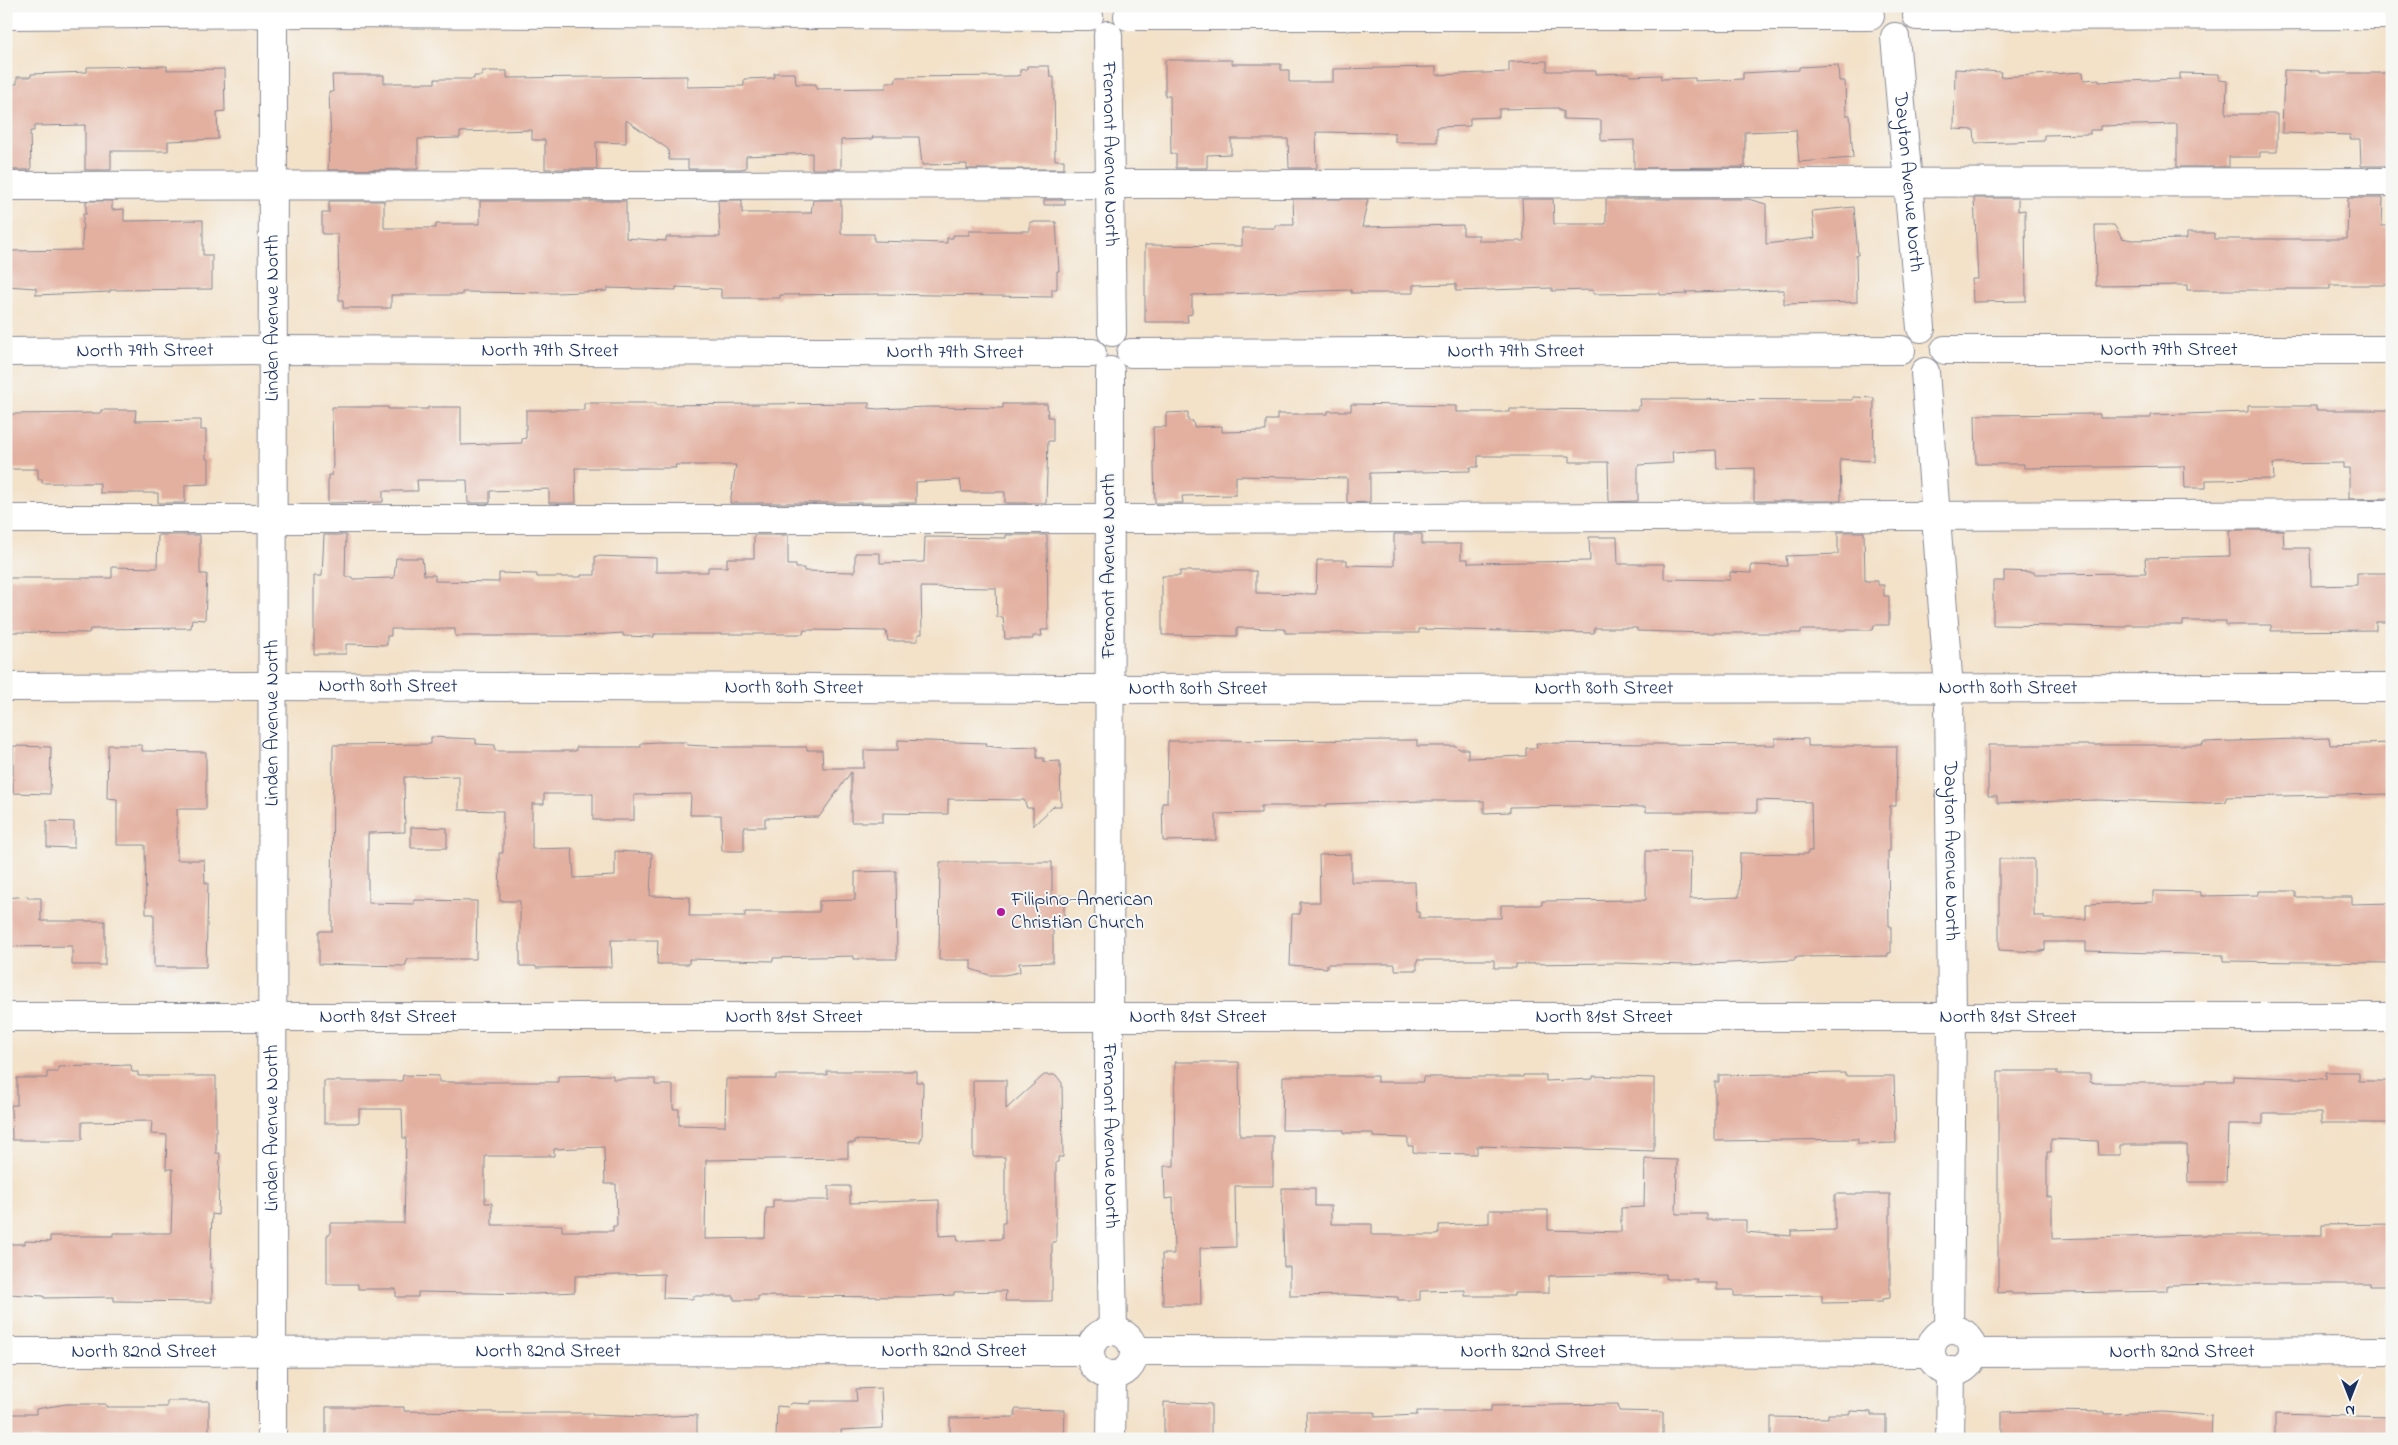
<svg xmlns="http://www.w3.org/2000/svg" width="2398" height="1445" font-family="'Indie Flower',sans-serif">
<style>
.building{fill:#e3b0a0;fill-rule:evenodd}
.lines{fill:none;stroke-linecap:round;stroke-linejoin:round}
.minor-casing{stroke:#878893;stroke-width:30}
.minor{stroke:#fff;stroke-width:28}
.poi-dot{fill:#b5179e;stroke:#f6f6f2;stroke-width:2}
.labels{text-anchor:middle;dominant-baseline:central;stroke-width:4;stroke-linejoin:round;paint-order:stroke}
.street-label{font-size:20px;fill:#1b2f5e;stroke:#f6f6f2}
.poi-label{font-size:20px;fill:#1b2f5e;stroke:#f6f6f2;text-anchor:start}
</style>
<rect width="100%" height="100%" fill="#f6f6f2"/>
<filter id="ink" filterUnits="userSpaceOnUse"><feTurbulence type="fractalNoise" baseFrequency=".02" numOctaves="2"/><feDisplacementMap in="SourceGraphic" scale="10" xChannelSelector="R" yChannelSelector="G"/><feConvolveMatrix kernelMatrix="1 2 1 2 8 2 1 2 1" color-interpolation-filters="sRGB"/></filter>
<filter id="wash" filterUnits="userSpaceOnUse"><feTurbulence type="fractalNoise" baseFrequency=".0096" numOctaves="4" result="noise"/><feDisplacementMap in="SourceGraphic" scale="20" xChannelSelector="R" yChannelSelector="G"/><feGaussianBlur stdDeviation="1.12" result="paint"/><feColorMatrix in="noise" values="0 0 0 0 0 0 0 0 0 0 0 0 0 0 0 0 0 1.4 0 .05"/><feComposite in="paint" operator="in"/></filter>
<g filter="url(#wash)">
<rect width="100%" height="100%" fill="#f3e1c8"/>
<g id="blocks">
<g class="building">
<polygon points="1165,60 1232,60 1232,64 1281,64 1281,70 1289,70 1289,82 1333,82 1333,69 1436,67 1436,75 1509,72 1509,62 1547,61 1547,71 1596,71 1596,74 1630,73 1630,76 1661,75 1661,79 1695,78 1695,81 1743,79 1743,73 1799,70 1799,67 1838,65 1839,81 1845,81 1846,115 1850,115 1853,158 1799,162 1796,130 1745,132 1745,167 1634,168 1634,140 1601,141 1601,120 1563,119 1563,111 1559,111 1559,108 1499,109 1499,117 1470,118 1470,126 1437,127 1437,142 1395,142 1395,133 1316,132 1317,168 1289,168 1288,139 1231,139 1231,154 1207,155 1207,168 1176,168 1176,154 1171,154 1170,96 1165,96"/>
<polygon points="167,66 167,70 224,69 225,111 217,112 218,139 168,141 168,151 111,151 111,170 85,170 85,125 34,126 34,131 30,131 31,170 8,170 7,84 17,84 17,77 31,77 31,74 87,72 87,67"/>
<polygon points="1027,66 1049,66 1050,77 1054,77 1055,160 1064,160 1064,169 967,169 967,164 922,165 919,137 872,137 873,139 841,140 841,169 812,169 812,153 746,156 746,168 740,169 688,169 688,160 669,160 668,149 626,120 626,143 596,142 597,169 545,169 545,140 532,140 532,130 460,132 460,138 418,139 418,169 328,170 329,145 331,145 329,92 333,92 332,75 384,75 384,83 435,83 435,79 474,79 474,76 482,76 482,71 507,71 507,78 687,76 687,87 744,86 744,79 774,78 774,73 795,73 796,84 816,84 816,89 886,88 886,82 896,82 896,77 1016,76 1020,75 1020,70 1027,69"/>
<polygon points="1955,69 2001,72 2000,77 2083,72 2084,80 2099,79 2099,82 2180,79 2180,73 2219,74 2219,80 2227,81 2226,114 2277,114 2277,152 2260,152 2260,157 2229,157 2229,167 2177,167 2177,124 2100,126 2100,130 2090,130 2090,134 2044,135 2044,141 1975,143 1974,130 1954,129"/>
<polygon points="2284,70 2319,71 2319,73 2392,73 2392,166 2361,166 2360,139 2350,139 2350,135 2282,133"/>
<polygon points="1974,198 2018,198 2018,211 2025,210 2026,301 1973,302 1972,279 1978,279"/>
<polygon points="2348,198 2383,198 2382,226 2392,226 2392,285 2330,285 2330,289 2271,289 2271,290 2187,290 2187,285 2096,286 2095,225 2114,225 2122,238 2132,240 2187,239 2187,233 2214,233 2214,239 2347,239"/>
<polygon points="1293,199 1368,199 1362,227 1463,225 1463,235 1479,235 1479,241 1524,241 1522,199 1553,199 1554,224 1606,224 1606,199 1748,199 1766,204 1766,244 1815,238 1812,211 1854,207 1858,255 1856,255 1857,302 1784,304 1784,290 1686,292 1687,294 1660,295 1660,293 1593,294 1593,290 1552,291 1552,288 1456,291 1456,284 1413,285 1413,293 1351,293 1351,290 1192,295 1192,314 1187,315 1188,322 1145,322 1145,245 1242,246 1242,228 1275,228 1275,225 1294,225"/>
<polygon points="718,200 742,200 742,213 811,213 813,200 841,200 841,234 874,234 874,241 947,243 947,238 953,238 953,235 969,235 969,231 1030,231 1030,222 1056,222 1059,271 1057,271 1057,289 1052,289 1052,297 877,294 780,295 780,298 721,298 721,289 676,287 676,290 607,288 607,291 556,293 462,292 462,295 391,295 391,308 343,308 343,300 339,300 338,234 322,234 322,213 329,213 329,201 384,201 384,228 436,228 436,224 480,224 480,201 626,201 626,238 666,241 666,237 720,237"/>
<rect x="1044" y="200" width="21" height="5"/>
<polygon points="86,201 112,201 112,210 124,209 124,221 203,220 203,255 212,255 212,289 110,290 110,292 36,295 36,288 6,286 6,251 82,250 83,214 86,214"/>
<polygon points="1853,397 1874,398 1873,461 1840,459 1841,501 1754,501 1754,468 1717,469 1716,450 1672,452 1673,463 1638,465 1638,501 1609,502 1608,462 1570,462 1570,456 1478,456 1478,467 1470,467 1470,471 1370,473 1370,502 1347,503 1347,478 1236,476 1236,495 1182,496 1183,503 1155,503 1153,427 1166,427 1166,413 1188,412 1188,421 1193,421 1194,427 1222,426 1222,432 1266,431 1266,420 1277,420 1277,414 1328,414 1328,411 1351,411 1351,404 1456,406 1456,412 1510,412 1510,409 1638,410 1638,406 1641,406 1640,399 1853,400"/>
<polygon points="584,403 656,403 656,405 869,403 869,408 878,409 928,407 1003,408 1003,404 1047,404 1048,417 1053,417 1053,441 1048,441 1046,503 1005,503 1005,492 962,492 960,480 916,482 916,503 730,503 736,465 675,465 676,468 575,468 576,503 549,503 549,489 490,491 490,503 468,503 467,480 417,480 418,491 383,491 383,502 328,503 328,475 332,475 333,466 332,407 388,407 388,409 428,409 428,407 461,407 461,445 522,443 522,439 526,438 526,410 584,410"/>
<polygon points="2248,406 2316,406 2316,410 2392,410 2392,498 2349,499 2349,468 2343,468 2343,463 2273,464 2274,479 2206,480 2206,488 2185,488 2184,466 2024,468 2024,464 1976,464 1975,415 2100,414 2100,418 2151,418 2151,415 2248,412"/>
<polygon points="101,410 136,410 135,421 201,420 201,430 206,430 206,459 209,459 209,484 185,485 185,503 158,503 158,493 100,493 100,483 42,483 42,479 38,479 38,469 6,469 6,414 101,413"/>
<polygon points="2229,530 2283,530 2284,548 2310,548 2311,586 2357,585 2357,573 2392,573 2392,622 2376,622 2376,630 2271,631 2271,625 2226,625 2226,621 2183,621 2183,625 2126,625 2126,627 1993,625 1993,581 2004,581 2004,571 2034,572 2034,574 2146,573 2145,558 2230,556"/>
<polygon points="1838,532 1864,532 1865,581 1878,581 1878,585 1884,585 1884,596 1889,596 1889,625 1874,625 1873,630 1801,630 1801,633 1706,633 1637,631 1637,628 1594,628 1594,633 1419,629 1419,633 1285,633 1285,629 1237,628 1237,636 1162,635 1162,576 1180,576 1180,571 1256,571 1256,593 1316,594 1317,560 1347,560 1347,565 1394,566 1394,534 1422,534 1422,544 1461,544 1461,559 1468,559 1468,563 1590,561 1589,537 1617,537 1618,564 1664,564 1664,579 1730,580 1730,572 1751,573 1751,565 1787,566 1786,556 1838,554"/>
<polygon points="158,535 200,535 200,574 207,574 205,620 192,619 191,628 90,629 89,633 12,632 12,629 6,629 6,588 9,588 9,578 112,578 112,567 157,568"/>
<polygon points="324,535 346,535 345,577 352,577 352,579 394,578 396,558 422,558 424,575 435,575 435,581 499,582 499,573 537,574 537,577 581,577 581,575 595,575 595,556 656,558 656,572 708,572 708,567 727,567 727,558 754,558 754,535 788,535 788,565 796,565 796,568 804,568 804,571 855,572 855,553 880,553 880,563 924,562 925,537 1006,538 1006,535 1047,535 1048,630 1041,630 1042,636 1033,636 1033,639 1005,639 1003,617 997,617 996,588 921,587 922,634 918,634 918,641 888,641 886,631 804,630 803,634 654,634 654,637 623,636 623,633 575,636 455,636 455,629 391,629 391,636 387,636 387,645 346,644 346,654 314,654 314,576 322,576"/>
<polygon points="431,737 476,739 476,744 495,745 495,751 576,751 576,747 641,747 641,743 658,742 687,742 687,745 724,747 807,747 807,750 822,750 823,768 864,768 864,750 898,750 898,740 987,743 986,746 1003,748 1037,747 1037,758 1044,758 1044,762 1060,761 1061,806 1054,806 1033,826 1033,808 1027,808 1024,800 948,799 948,814 883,813 883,822 851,822 851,772 819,817 765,818 765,827 744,827 744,851 722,851 721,815 690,815 691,794 634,795 634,820 593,820 593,794 544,794 544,804 532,804 532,849 572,848 574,878 615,876 615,851 652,853 650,896 690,897 689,916 745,916 745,912 819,912 819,901 855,900 855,872 896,871 897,959 854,959 854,956 773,958 773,961 689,959 689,964 657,964 658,940 611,940 612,967 536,968 536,966 520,966 520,901 500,901 499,853 503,853 503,811 459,810 459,776 404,777 405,832 368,833 368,903 414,904 414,900 477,901 476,959 408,959 405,966 319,964 319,931 332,931 333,745 431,744"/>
<polygon points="1775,738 1808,739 1808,746 1897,746 1896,806 1890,806 1890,851 1888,851 1889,926 1891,926 1891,953 1888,953 1888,956 1795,957 1795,960 1687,965 1616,963 1516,964 1516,968 1494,968 1494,960 1417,960 1417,970 1395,970 1395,964 1327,964 1327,968 1290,965 1292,914 1300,914 1300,902 1320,902 1319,855 1351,854 1351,882 1415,882 1416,912 1419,912 1419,918 1501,918 1501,905 1542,905 1542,901 1646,900 1646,851 1691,852 1690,899 1739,897 1740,853 1808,854 1808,851 1812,851 1811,802 1757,800 1757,812 1646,812 1646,807 1582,806 1510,807 1510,812 1484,813 1484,801 1424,801 1327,804 1327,806 1261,806 1261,813 1216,814 1216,840 1163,841 1162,803 1167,803 1168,741 1417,740 1417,746 1456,746 1459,749 1468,749 1468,758 1526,756 1526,748 1537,748 1536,743 1775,745"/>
<polygon points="2329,738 2330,745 2392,743 2392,794 2226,797 2226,802 2208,803 2097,800 1997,803 1997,796 1988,796 1988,745 2203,745 2203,742"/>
<polygon points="108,745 142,745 142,751 206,752 206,809 177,809 177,860 204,860 205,883 208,883 206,967 154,967 154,914 146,914 145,845 117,845 117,799 107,798"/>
<polygon points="13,746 51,747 50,794 13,793"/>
<polygon points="47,821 74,822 74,848 47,847"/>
<polygon points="411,827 447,828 447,848 411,848"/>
<polygon points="1999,859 2034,859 2034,916 2044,916 2044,919 2086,919 2086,904 2153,902 2153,891 2201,892 2201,896 2258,895 2258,891 2295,891 2295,897 2352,897 2352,904 2392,903 2392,963 2223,961 2223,955 2086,951 2086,942 2045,942 2045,950 2038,952 1999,950"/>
<polygon points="940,862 1052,862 1052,896 1064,895 1064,928 1053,929 1053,962 1019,963 1020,972 1004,975 989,975 971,969 971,960 939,960"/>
<polygon points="28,896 28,898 41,898 41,921 105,921 105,965 72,965 72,946 6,947 6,898"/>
<polygon points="1175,1062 1239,1062 1240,1136 1273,1136 1273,1186 1235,1186 1236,1247 1200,1248 1201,1305 1163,1305 1162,1254 1174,1254 1173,1198 1165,1199 1164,1166 1174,1166"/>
<polygon points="131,1065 132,1072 138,1072 138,1076 216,1076 216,1153 220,1153 218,1215 212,1214 210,1268 212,1268 212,1302 114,1301 114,1297 44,1298 44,1296 8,1294 6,1244 25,1244 25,1241 50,1242 50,1236 113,1236 113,1233 171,1233 173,1169 166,1169 167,1135 151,1134 152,1121 82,1122 82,1140 12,1140 11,1105 17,1105 17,1078 47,1078 47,1072 58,1072 58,1067"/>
<path d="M827,1071H916V1082H923L922,1139H920V1142L855,1140V1143H848V1158L706,1160L705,1239L765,1238L766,1208H773V1200H829V1186H850V1203L939,1200V1236L957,1235L958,1241L1002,1239V1223H1005V1157H973V1080H1006V1109L1044,1075H1056L1062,1083L1063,1157H1058V1162H1056V1242H1052V1301H1005L1006,1291L954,1292V1295L912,1297L758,1296V1300H734V1296H693V1299L663,1298L664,1274L575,1276V1292L535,1294L418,1292V1297H396V1289H358V1284H327V1235H330V1223H404L406,1138H403L402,1109H359V1122L356,1123H324V1081H402L403,1075L439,1076V1082H558V1076L613,1075V1079H655V1085H673V1109H679V1125L725,1126L726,1079H776V1075H827ZM604,1147L605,1184H616L617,1226H613V1231H562V1225H492V1203H485V1156H554V1149Z"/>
<polygon points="1998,1071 2057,1071 2057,1074 2090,1074 2090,1082 2096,1083 2205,1083 2205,1081 2233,1081 2233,1076 2326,1079 2326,1072 2359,1072 2359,1081 2392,1081 2392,1123 2321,1123 2321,1113 2263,1113 2263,1124 2228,1124 2226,1182 2188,1182 2187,1145 2120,1145 2120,1155 2099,1155 2098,1141 2051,1139 2051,1152 2047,1152 2047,1197 2052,1197 2052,1239 2198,1235 2322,1235 2322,1225 2392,1224 2392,1286 2370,1286 2370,1284 2227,1284 2167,1285 2167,1291 2012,1294 2011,1292 1998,1293"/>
<polygon points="1845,1073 1845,1076 1894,1076 1896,1143 1858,1144 1858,1139 1715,1141 1715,1082 1719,1082 1719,1075"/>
<polygon points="1523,1075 1546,1075 1546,1081 1593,1079 1593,1076 1654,1078 1654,1151 1477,1146 1477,1154 1419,1153 1413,1152 1413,1146 1408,1146 1408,1138 1373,1137 1373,1133 1344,1133 1344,1130 1282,1130 1283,1076 1377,1076 1377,1082 1423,1082 1423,1077 1523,1077"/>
<polygon points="1645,1159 1677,1160 1676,1214 1707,1214 1707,1220 1746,1220 1746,1232 1791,1236 1791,1231 1835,1230 1835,1194 1890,1194 1890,1298 1882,1299 1882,1302 1822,1303 1822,1295 1734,1296 1734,1290 1717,1290 1717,1283 1697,1283 1697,1279 1666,1279 1666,1274 1549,1276 1549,1293 1514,1293 1514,1296 1465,1296 1465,1290 1420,1291 1420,1300 1398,1300 1398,1297 1348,1295 1290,1296 1290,1267 1284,1267 1282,1188 1315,1188 1315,1206 1331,1206 1331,1224 1372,1224 1372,1235 1437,1235 1439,1234 1439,1225 1489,1223 1489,1210 1548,1210 1548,1230 1621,1232 1621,1208 1644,1207"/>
<polygon points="881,1388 883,1428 841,1430 841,1439 776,1439 777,1406 788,1407 792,1403 811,1404 811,1401 857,1401 856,1389"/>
<polygon points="167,1401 209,1401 209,1435 205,1435 205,1439 6,1439 6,1414 36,1414 36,1409 66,1404 106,1404 106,1407 167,1407"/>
<polygon points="1164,1402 1211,1404 1211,1436 1164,1436"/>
<polygon points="1618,1404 1619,1411 1663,1412 1663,1439 1307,1439 1306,1412 1375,1412 1375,1417 1417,1415 1417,1411 1491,1411 1491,1406"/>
<polygon points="326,1407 404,1407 404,1411 493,1412 493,1413 592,1413 592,1415 648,1417 697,1415 697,1439 326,1439"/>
<polygon points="1015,1409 1065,1410 1064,1439 950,1439 950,1418 1015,1417"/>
<polygon points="1850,1411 1871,1412 1871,1415 1886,1415 1886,1439 1771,1439 1771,1417 1828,1418 1828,1414 1850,1414"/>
<polygon points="2052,1411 2105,1412 2105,1414 2163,1412 2212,1416 2211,1439 2002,1439 2002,1412"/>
<polygon points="2275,1414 2390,1417 2390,1439 2275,1439"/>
</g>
</g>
</g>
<g filter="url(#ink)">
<use href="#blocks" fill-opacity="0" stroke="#878893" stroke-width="1"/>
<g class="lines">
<g class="minor-casing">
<g id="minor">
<polyline points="6,15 309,13 1089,16"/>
<polyline points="1128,16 1870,16"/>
<polyline points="1917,16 2392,15"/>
<path id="s1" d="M1108,35L1112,332"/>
<path id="s2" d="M1895,37L1921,328"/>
<polyline points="6,186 2392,182"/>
<path id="s3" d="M1945,350H2392"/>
<path id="s4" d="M6,352L274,350L1092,353"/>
<path id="s5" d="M1131,353L1901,350"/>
<path id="s6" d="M1110,371L1109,1108L1113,1331"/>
<path id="s7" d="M1925,372L1949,689L1952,1018L1949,1330"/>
<polyline points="6,519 1144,519 2392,514"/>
<path id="s8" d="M6,687L272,686L1078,689L2392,688"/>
<path id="s9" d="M6,1017H2392"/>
<circle cx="1952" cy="1351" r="21"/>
<circle cx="1112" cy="1353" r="22"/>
<path id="s10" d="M1134,1351L1931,1353"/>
<path id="s11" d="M6,1352L1090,1351"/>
<path id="s12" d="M1973,1353L2392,1351"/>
<path id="s13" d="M272,1439L273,6"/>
<polyline points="1111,1439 1112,1375"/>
<polyline points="1950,1439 1951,1371"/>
</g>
</g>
<use href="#minor" class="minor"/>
</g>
</g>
<circle class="poi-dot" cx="1001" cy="912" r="5"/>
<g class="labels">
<g class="street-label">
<text stroke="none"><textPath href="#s1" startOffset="119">Fremont Avenue North</textPath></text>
<text stroke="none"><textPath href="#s2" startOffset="146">Dayton Avenue North</textPath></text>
<text stroke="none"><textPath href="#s13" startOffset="1121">Linden Avenue North</textPath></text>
<text stroke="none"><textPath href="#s3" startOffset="224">North 79th Street</textPath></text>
<text stroke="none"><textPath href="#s4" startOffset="139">North 79th Street</textPath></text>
<text stroke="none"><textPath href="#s4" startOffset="544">North 79th Street</textPath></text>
<text stroke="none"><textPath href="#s5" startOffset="385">North 79th Street</textPath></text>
<text stroke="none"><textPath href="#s4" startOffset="949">North 79th Street</textPath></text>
<text transform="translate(1109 566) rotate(-90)">Fremont Avenue North</text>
<text stroke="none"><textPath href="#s8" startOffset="382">North 80th Street</textPath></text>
<text stroke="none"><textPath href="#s8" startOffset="788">North 80th Street</textPath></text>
<text stroke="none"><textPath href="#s8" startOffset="1192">North 80th Street</textPath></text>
<text stroke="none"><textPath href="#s8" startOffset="1598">North 80th Street</textPath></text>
<text stroke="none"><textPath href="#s8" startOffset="2002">North 80th Street</textPath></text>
<text stroke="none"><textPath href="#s13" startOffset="716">Linden Avenue North</textPath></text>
<text stroke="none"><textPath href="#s7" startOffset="480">Dayton Avenue North</textPath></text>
<text stroke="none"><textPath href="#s9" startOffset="382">North 81st Street</textPath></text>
<text stroke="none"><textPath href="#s9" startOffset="788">North 81st Street</textPath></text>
<text stroke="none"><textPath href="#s9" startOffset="1192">North 81st Street</textPath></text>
<text stroke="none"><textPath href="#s9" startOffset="1598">North 81st Street</textPath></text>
<text stroke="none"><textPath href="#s9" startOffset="2002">North 81st Street</textPath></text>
<text stroke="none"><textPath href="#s13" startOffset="311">Linden Avenue North</textPath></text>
<text stroke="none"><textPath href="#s6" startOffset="765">Fremont Avenue North</textPath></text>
<text stroke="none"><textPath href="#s11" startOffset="948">North 82nd Street</textPath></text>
<text stroke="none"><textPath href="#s11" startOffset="138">North 82nd Street</textPath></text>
<text stroke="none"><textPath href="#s11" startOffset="542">North 82nd Street</textPath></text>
<text stroke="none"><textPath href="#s10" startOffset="399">North 82nd Street</textPath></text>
<text stroke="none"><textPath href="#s12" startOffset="209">North 82nd Street</textPath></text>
</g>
<g class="poi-label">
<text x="1011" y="900">Filipino-American<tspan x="1011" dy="23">Christian Church</tspan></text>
</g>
</g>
<rect width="2398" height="1445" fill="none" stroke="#f6f6f2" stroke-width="25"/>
<g transform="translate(2350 1398) rotate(180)" stroke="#f6f6f2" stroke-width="4" paint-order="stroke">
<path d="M0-4L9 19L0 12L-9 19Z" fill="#1b2f5e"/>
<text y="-8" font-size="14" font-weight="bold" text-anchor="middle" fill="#1b2f5e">N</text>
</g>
</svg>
